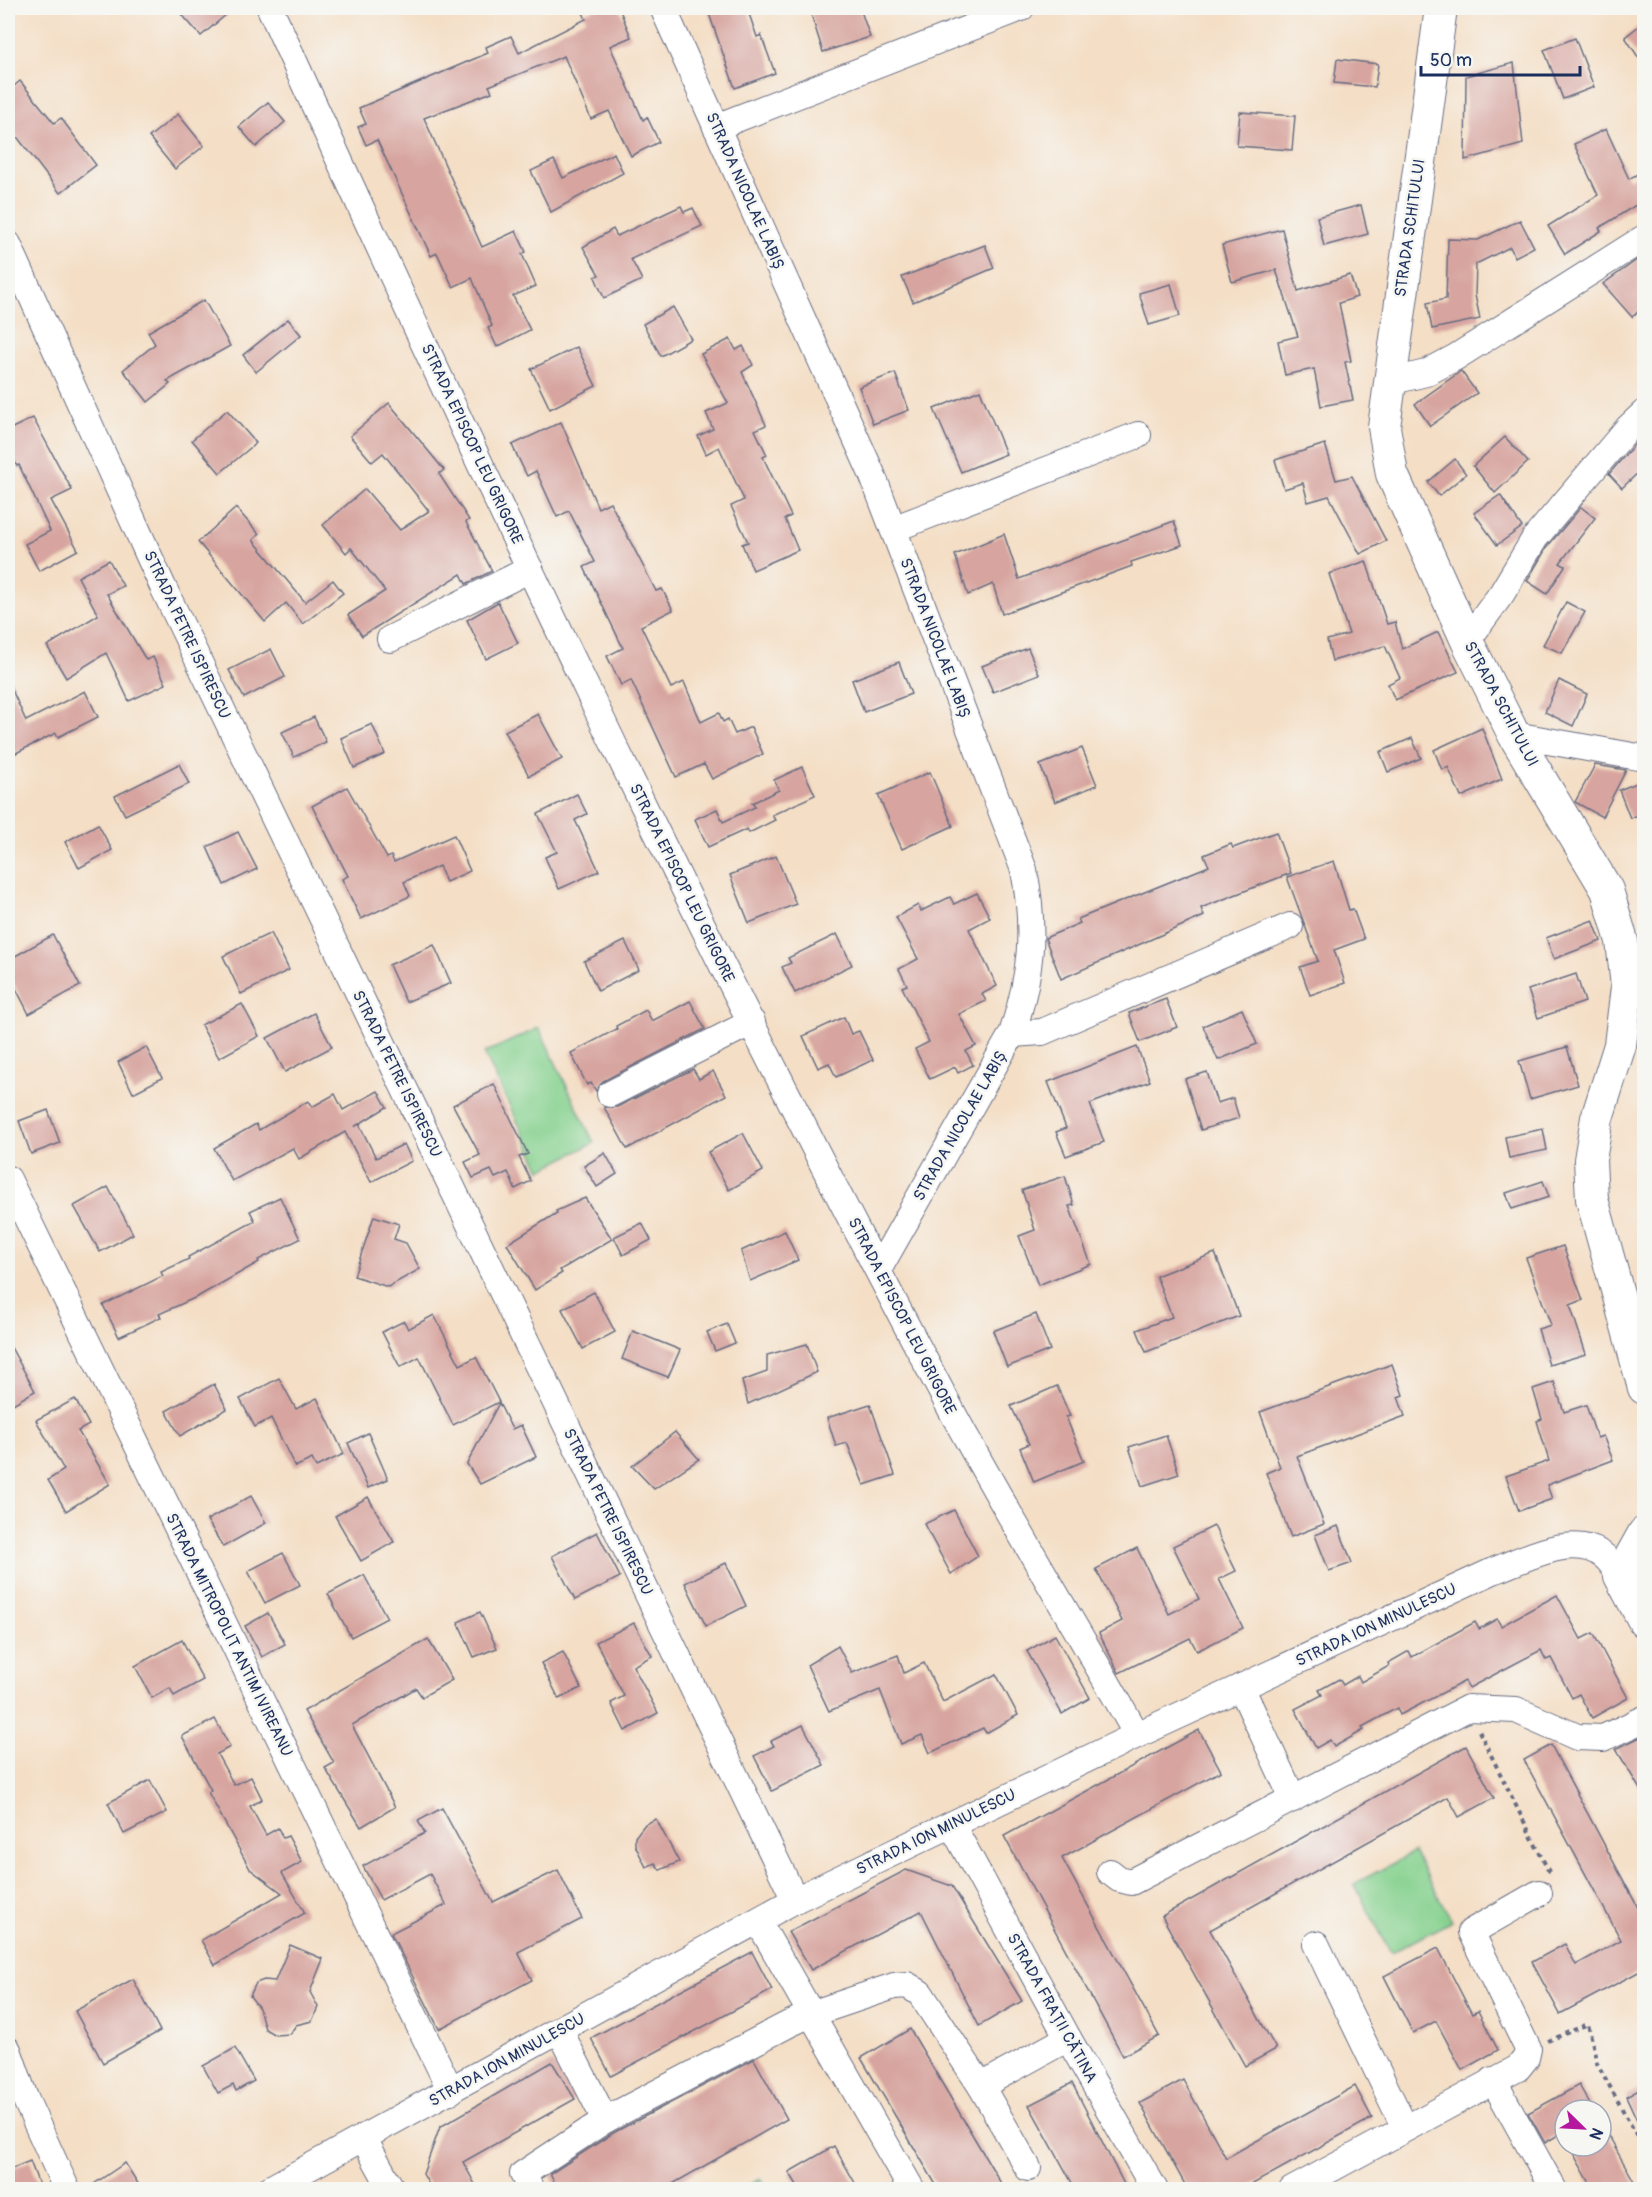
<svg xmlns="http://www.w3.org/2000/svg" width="1652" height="2197" font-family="Pangolin,sans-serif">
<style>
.green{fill:#86d18f;stroke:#508076;stroke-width:1.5}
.building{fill:#d7a49f}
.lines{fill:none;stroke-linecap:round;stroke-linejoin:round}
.minor-casing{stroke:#676c82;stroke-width:28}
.major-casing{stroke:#676c82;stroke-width:34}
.path{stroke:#676c82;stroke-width:4;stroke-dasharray:4.5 4.5;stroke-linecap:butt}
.minor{stroke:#fff;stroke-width:26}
.major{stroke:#fff;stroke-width:32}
.labels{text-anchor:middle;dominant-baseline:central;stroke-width:5;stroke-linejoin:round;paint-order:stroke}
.street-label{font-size:16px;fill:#1b2f5e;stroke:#f6f6f2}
</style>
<rect width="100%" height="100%" fill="#f6f6f2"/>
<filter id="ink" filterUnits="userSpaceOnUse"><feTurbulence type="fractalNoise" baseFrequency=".0167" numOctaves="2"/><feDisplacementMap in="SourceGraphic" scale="12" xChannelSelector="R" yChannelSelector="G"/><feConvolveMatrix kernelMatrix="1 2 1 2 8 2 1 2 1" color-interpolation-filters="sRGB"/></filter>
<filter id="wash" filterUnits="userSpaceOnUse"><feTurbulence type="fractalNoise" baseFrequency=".008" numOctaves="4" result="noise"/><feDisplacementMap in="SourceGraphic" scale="24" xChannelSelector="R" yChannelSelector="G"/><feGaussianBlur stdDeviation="1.35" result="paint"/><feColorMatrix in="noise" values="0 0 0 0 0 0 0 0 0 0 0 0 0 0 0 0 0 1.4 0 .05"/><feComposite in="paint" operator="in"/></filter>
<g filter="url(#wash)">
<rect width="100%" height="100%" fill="#f4dec5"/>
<g class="green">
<polygon points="539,1028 594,1143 541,1170 484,1053"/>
<polygon points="1414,1852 1452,1921 1391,1953 1354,1884"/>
<polygon points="761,2179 767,2189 741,2189"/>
</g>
<g id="blocks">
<g class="building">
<polygon points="176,8 234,8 201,36"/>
<polygon points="597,8 619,8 631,37 610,46 643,120 647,117 659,142 631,156 609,111 591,119 564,56 489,86 492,92 424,118 482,247 516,231 526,252 522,254 536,286 513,296 530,330 497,347 488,328 492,326 472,278 453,287 437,253 431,256 377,140 366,145 358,127 366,124 359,108 488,53 486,47 511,36 519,53 586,19 583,13"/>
<polygon points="707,8 747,8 757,37 761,35 775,73 735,88"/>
<polygon points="831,8 860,8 870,37 823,52 811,14"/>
<polygon points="1644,22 1644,66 1625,37"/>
<polygon points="1575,38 1594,87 1563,99 1544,50"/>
<polygon points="1337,59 1378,64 1375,87 1334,83"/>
<polygon points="1514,63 1523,144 1465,160 1466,76"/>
<polygon points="20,81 54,123 61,118 96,165 60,193 8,125 8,91"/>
<polygon points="268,102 285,122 256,147 239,127"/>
<polygon points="1240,112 1295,116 1292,150 1237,146"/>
<polygon points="178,114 204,146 175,169 149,137"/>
<polygon points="1606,129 1629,179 1639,173 1644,183 1644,200 1599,228 1601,231 1565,254 1548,226 1598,195 1574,144"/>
<polygon points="614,153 623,173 551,212 531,171 554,160 563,178"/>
<polygon points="1361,205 1368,234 1324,246 1317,217"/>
<polygon points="681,206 684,212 693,208 702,226 631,259 642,280 604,298 595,277 599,275 583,247 613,229 617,236"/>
<polygon points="1520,220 1534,247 1515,257 1510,247 1476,264 1475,295 1480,319 1432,329 1427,303 1446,299 1448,239 1478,240"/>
<polygon points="1282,229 1298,291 1350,275 1357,297 1339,303 1351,361 1345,362 1353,400 1321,406 1314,369 1285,375 1278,341 1298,336 1276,270 1232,282 1222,245"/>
<polygon points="985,245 994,268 913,302 902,277"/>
<polygon points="1644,255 1644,306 1632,317 1603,284"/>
<polygon points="1171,284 1180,316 1149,325 1139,293"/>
<polygon points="204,300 230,346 167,381 170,384 148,402 123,370 155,344 148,332"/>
<polygon points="673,307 691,339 661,356 643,324"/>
<polygon points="288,319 301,335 256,372 243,355"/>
<polygon points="730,339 736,350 743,346 753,365 742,372 766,425 755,430 767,455 763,457 791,516 785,519 798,550 753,570 742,544 748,542 731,506 744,500 719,447 706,454 698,436 713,429 706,413 728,403 701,354"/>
<polygon points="577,347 596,386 550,409 531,369"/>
<polygon points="1461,371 1477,393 1430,426 1415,404"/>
<polygon points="895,373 909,410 873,424 859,387"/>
<polygon points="980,390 1006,454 961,472 934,409"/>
<polygon points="389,403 444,470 439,474 469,520 466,522 492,571 466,584 461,574 362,636 348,615 385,591 351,548 346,553 323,525 365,489 400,530 429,511 383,453 372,462 350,436"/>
<polygon points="227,410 256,443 220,473 192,440"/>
<polygon points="33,418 72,490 51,500 78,550 39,571 25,544 50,531 19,465 17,466 8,448 8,430"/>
<polygon points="561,422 598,508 610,502 656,591 662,589 673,610 641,626 671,688 684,682 701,722 719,713 723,722 728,719 735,734 751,727 763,754 712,779 704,764 676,777 631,680 621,685 607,656 623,648 584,567 595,562 569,511 557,517 536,471 527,476 512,445"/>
<polygon points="1644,433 1644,467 1622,488 1609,474"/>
<polygon points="1505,437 1528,462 1495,493 1473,466"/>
<polygon points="1325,444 1336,480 1352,476 1386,541 1360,554 1329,496 1308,502 1303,483 1284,489 1275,460"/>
<polygon points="1455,459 1466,474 1439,496 1428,482"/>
<polygon points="1500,495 1522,527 1497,545 1474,513"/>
<polygon points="1581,507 1595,518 1560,563 1565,566 1547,594 1527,581 1547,547"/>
<polygon points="236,508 259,534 253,540 305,602 333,580 343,593 303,624 286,603 265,622 198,542"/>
<polygon points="1174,521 1182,545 1131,562 1132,566 1002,614 993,584 968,595 955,555 1004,534 1019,579"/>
<polygon points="109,560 123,586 107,594 146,660 153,657 166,684 129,701 106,653 66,678 47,646 98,615 78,577"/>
<polygon points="1366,561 1387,624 1395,622 1402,649 1438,632 1458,672 1395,700 1388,684 1400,678 1385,646 1332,661 1327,640 1349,634 1329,574"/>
<polygon points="498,602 518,643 486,659 467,620"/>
<polygon points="1566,602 1585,612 1562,653 1543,645"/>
<polygon points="1028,648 1039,674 993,692 982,666"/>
<polygon points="271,649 285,677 244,698 229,670"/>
<polygon points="899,662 911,694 864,712 852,680"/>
<polygon points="1559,680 1587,694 1573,726 1545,712"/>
<polygon points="8,681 26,721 85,691 98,717 58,737 56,733 8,757"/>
<polygon points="538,714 562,759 529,776 505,731"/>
<polygon points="314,717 326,742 294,757 282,732"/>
<polygon points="372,724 385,754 354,768 341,738"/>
<polygon points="1482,728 1502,779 1461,797 1448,767 1442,770 1434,750"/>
<polygon points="1412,738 1421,758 1388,772 1380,752"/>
<polygon points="1082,748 1097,785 1055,802 1040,765"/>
<polygon points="179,764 189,784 125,815 115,796"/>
<polygon points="1595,765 1626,770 1602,817 1575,802"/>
<polygon points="802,767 815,795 772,815 775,820 749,833 747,829 708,847 695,819 717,809 723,822 755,807 752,803 779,790 774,780"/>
<polygon points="930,772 953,826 902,849 878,795"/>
<polygon points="1644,780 1644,813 1630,818 1619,790"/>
<polygon points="347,787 387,858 391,856 394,862 454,835 470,871 446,882 439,866 404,882 410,896 361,919 342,879 348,876 312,806"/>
<polygon points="577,794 587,814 575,820 599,871 559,889 545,857 557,852 538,814"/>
<polygon points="98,824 112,850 79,868 65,842"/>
<polygon points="238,832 257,869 224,885 207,847"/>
<polygon points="1276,832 1291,873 1201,908 1204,916 1061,979 1045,938 1080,923 1078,919 1209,866 1204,855 1231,844 1233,848"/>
<polygon points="776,856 796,904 749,923 730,875"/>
<polygon points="1334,861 1349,910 1353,909 1364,939 1334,950 1345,983 1310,995 1300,967 1318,961 1287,877"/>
<polygon points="977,893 990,918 969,929 997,986 982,994 986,1001 959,1014 976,1046 966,1051 973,1065 958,1073 955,1067 930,1079 915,1049 929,1042 902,987 907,985 899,969 918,959 896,917 918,905 921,911 950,897 954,904"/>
<polygon points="1593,920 1601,941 1554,959 1546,938"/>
<polygon points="271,933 289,970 241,994 223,956"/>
<polygon points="837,934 852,965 795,993 782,967 791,963 788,958"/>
<polygon points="53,935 80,986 29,1014 8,973 8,960"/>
<polygon points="625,941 639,970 598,991 584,961"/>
<polygon points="434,945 451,983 406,1002 389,965"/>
<polygon points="1576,974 1585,1002 1538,1018 1528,990"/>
<polygon points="1166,999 1177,1027 1140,1042 1129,1013"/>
<polygon points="690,1001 705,1029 603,1081 596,1091 591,1083 587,1085 571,1053 617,1029 616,1026 646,1010 652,1021"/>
<polygon points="242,1004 259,1036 219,1058 201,1025"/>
<polygon points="1242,1009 1257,1044 1218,1060 1203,1026"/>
<polygon points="314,1013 332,1047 285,1072 267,1038"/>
<polygon points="844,1017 851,1034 859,1031 873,1060 836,1077 829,1063 818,1068 803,1036"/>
<polygon points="146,1047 162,1078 133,1093 118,1062"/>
<polygon points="1137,1047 1150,1081 1090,1104 1104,1142 1066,1156 1056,1132 1066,1128 1048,1082"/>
<polygon points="1567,1047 1578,1085 1530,1099 1519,1061"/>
<polygon points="693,1069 699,1079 713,1071 726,1095 627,1149 604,1107 617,1107"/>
<polygon points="1207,1072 1217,1103 1233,1098 1239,1118 1201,1130 1185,1079"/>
<polygon points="494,1084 528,1154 519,1157 531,1181 515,1189 508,1172 495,1178 491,1170 473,1178 465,1162 480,1155 453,1105"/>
<polygon points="378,1091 387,1107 354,1127 359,1124 376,1158 404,1144 412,1161 371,1182 345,1132 299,1159 293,1148 232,1181 214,1148 256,1124 259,1130 308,1101 312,1107 335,1094 343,1110"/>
<polygon points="48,1110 60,1143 31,1154 19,1121"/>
<polygon points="1543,1129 1547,1150 1509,1158 1505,1137"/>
<polygon points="743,1133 763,1171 729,1190 708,1152"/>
<polygon points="605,1153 617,1174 597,1187 584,1166"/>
<polygon points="1065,1176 1074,1205 1069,1206 1091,1264 1038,1285 1019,1236 1035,1230 1022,1190"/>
<polygon points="1543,1181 1549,1197 1512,1209 1506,1193"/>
<polygon points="108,1187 133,1234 100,1252 74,1206"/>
<polygon points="280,1197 300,1239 258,1260 259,1262 199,1296 159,1314 161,1317 119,1337 103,1305 163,1276 161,1272 189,1259 188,1257 255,1221 250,1211"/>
<polygon points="585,1198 612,1239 560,1270 562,1273 535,1290 507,1244 557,1213 556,1211"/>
<polygon points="374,1216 399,1224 394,1239 406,1243 420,1269 388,1287 354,1276"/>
<polygon points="642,1223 651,1240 623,1255 614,1237"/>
<polygon points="785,1231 798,1260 750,1281 741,1251"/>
<polygon points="1563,1246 1583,1300 1570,1305 1586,1354 1549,1365 1538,1329 1551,1325 1526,1258"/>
<polygon points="1215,1253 1239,1316 1146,1352 1137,1330 1172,1317 1156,1276"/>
<polygon points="594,1292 615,1332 583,1349 562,1309"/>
<polygon points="1036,1314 1050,1350 1007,1367 993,1331"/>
<polygon points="434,1315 460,1365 476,1357 499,1402 453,1425 419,1357 400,1367 382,1332 404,1321 408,1329"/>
<polygon points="727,1324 735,1343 715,1351 707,1332"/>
<polygon points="633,1331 680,1350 668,1377 622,1359"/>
<polygon points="8,1342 35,1391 8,1407"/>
<polygon points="807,1344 817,1372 748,1404 742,1381 767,1372 767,1355"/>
<polygon points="1392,1364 1403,1395 1398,1397 1405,1416 1297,1456 1324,1524 1291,1537 1266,1473 1280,1467 1260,1412"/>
<polygon points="279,1378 296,1409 317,1398 344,1454 316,1467 312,1459 295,1467 271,1418 255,1427 240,1399"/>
<polygon points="1554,1382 1564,1412 1586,1405 1597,1438 1603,1436 1613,1460 1547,1485 1552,1499 1519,1511 1506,1476 1549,1461 1537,1421 1542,1419 1533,1389"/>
<polygon points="214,1384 227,1409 180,1436 166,1411"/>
<polygon points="1057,1386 1070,1416 1066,1417 1084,1461 1034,1482 1020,1448 1029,1444 1011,1406"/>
<polygon points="75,1399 89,1425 78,1431 110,1484 66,1511 48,1480 64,1470 36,1420"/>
<polygon points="499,1403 512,1429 521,1425 536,1457 480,1484 467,1464"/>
<polygon points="870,1404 895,1475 864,1485 847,1443 836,1446 827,1418"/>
<polygon points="675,1432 699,1459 654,1489 632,1466"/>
<polygon points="368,1433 388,1479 368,1488 348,1443"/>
<polygon points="1166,1435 1179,1474 1142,1486 1129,1447"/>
<polygon points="251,1496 266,1523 223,1547 207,1520"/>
<polygon points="368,1497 394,1542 361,1561 335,1516"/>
<polygon points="954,1510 978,1556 951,1574 924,1524"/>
<polygon points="1214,1526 1236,1571 1219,1579 1243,1628 1197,1651 1190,1638 1119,1673 1099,1633 1122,1621 1096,1569 1137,1548 1169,1614 1199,1599 1173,1546"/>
<polygon points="1338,1526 1352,1563 1329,1571 1315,1535"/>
<polygon points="597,1532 620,1577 575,1600 552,1556"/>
<polygon points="283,1553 300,1585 265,1603 248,1571"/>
<polygon points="726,1563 746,1606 706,1626 685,1583"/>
<polygon points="364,1575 387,1618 351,1637 328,1594"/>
<polygon points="1557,1595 1581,1639 1593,1633 1628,1698 1592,1718 1579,1694 1572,1698 1551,1658 1546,1660 1541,1650 1469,1688 1465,1681 1400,1715 1397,1708 1362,1727 1364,1730 1334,1747 1330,1740 1316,1748 1295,1709 1322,1695 1319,1690 1339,1679 1343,1685 1358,1676 1361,1682 1389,1666 1388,1663 1409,1651 1412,1657 1475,1622 1479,1629 1497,1619 1501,1626"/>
<polygon points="480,1612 497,1648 474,1657 458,1622"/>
<polygon points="268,1613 285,1644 262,1657 245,1626"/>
<polygon points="634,1623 652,1656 633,1666 658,1713 625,1731 611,1703 624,1696 596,1642"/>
<polygon points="1055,1635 1090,1698 1062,1714 1027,1651"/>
<polygon points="428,1639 452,1680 422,1697 416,1688 352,1725 395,1807 361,1827 325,1768 334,1763 304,1711"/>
<polygon points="182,1640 203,1680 174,1696 170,1688 152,1698 135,1666"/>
<polygon points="838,1646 852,1673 898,1655 904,1673 924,1663 943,1702 996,1674 1018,1715 986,1733 983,1728 930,1753 922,1735 901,1744 880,1690 829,1711 807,1665"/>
<polygon points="563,1652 581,1688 559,1699 541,1663"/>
<polygon points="215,1719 230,1747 217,1754 234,1785 251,1777 262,1799 250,1806 266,1835 278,1828 283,1838 288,1836 302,1862 282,1873 305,1913 215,1965 201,1940 282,1893 250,1869 208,1792 211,1790 182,1736"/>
<polygon points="803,1725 824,1765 772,1791 754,1756 774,1746 771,1741"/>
<polygon points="1199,1730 1221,1771 1062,1858 1159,2036 1123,2056 1004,1836"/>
<polygon points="1644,1735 1644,1796 1616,1749"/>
<polygon points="1551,1745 1644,1919 1644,1969 1560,2014 1532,1962 1565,1944 1576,1965 1621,1940 1524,1760"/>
<polygon points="1466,1746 1494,1798 1459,1817 1448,1797 1210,1930 1276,2049 1245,2066 1162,1916"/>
<polygon points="150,1780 167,1812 124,1834 108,1803"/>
<polygon points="442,1808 493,1902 558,1870 582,1919 518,1952 532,1980 439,2029 391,1933 446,1905 430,1874 381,1900 363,1866 425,1833 418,1821"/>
<polygon points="656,1819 679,1862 660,1870 655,1863 646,1867 635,1845 635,1837 645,1824"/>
<polygon points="906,1870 952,1886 1022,2001 979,2026 921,1911 811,1970 788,1932"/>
<polygon points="290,1945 323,1959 310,1992 318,2007 312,2021 296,2025 290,2034 275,2035 265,2029 259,2008 250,1996 256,1983 264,1980 275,1981"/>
<polygon points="1438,1948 1472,2014 1478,2011 1498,2050 1462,2070 1436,2021 1413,2033 1384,1976"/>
<polygon points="752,1952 772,1990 611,2076 591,2038"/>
<polygon points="133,1979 160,2031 103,2063 75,2011"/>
<polygon points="910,2029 1005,2190 939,2190 861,2058"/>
<polygon points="235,2048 254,2081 236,2091 233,2085 218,2093 203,2066"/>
<polygon points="754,2059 787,2119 662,2190 558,2190 550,2174 613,2133"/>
<polygon points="552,2062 575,2099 463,2162 478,2190 432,2190 423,2174 440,2127"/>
<polygon points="1183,2080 1226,2158 1355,2086 1372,2118 1242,2190 1188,2190 1140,2103"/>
<polygon points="1072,2083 1127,2190 1076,2190 1029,2105"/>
<polygon points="1579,2085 1593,2110 1565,2110 1565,2131 1545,2143 1528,2113"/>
<polygon points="1644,2086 1644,2135 1626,2096"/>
<polygon points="1601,2123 1639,2190 1594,2190 1569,2146 1601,2146"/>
<polygon points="834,2146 859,2190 800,2190 789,2172"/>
<polygon points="30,2161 41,2190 11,2190 8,2170"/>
<polygon points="125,2163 142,2190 85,2190"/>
</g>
</g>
</g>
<g filter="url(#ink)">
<use href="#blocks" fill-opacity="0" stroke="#676c82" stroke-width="1.5"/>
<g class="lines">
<g class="minor-casing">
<g id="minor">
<path d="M270,8C481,474 700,937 940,1389C1002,1507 1072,1619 1137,1735"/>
<path d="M663,8L872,474L1024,870C1036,932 1031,975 1012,1034L878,1270"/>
<polyline points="716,127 1021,8"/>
<polyline points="8,244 163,587 795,1900"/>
<polyline points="1389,382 1426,373 1456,357 1644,238"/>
<polyline points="893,529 1138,435"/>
<polyline points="390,639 530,569"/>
<polyline points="1467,641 1502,593 1535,538 1628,428 1644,413"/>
<polyline points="1514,735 1644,758"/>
<polyline points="1012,1034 1042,1032 1290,926"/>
<polyline points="610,1094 752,1022"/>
<polyline points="8,1179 451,2091"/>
<polyline points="1241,1687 1293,1799"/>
<polyline points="952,1825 1068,2038 1155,2190"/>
<polyline points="1110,1872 1119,1879 1131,1882 1468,1708 1516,1710 1577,1737 1603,1738 1644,1719"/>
<polyline points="758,1921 912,2190"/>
<polyline points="1316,1944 1405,2128"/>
<polyline points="560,2031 605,2120"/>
<polyline points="8,2050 25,2098 67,2190"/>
<polyline points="1493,2080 1554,2190"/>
<polyline points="981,2086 1028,2168"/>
<polyline points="364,2139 392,2190"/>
<path d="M268,2190L795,1900L1137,1735L1493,1571C1525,1559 1574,1531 1605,1557C1611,1562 1616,1570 1620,1576"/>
<polyline points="531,2190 523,2174 605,2120 789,2024 811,2014 894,1986 907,1985 920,1993 981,2086 1068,2038"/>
<polyline points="1292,2190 1518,2068 1526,2058 1528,2049 1471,1932 1539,1893"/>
</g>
</g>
<g class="major-casing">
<g id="major">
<polyline points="1441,8 1384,427 1392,474 1467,641 1514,735 1607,890 1622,941 1627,987 1620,1045 1597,1118 1590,1160 1592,1199 1644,1388"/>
<polyline points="1644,1533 1620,1576 1644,1621"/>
</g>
</g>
<g class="path">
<polyline points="1479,1731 1549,1872"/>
<polyline points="1548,2041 1588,2024 1597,2063 1644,2149"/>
</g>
<use href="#minor" class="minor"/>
<use href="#major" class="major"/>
</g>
</g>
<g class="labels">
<g class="street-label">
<text transform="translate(745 191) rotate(66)">STRADA NICOLAE LABIȘ</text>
<text transform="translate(1410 228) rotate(-82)">STRADA SCHITULUI</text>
<text transform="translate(472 444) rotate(65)">STRADA EPISCOP LEU GRIGORE</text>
<text transform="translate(187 635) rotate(65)">STRADA PETRE ISPIRESCU</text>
<text transform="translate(935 638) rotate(69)">STRADA NICOLAE LABIȘ</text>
<text transform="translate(1501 704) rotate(62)">STRADA SCHITULUI</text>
<text transform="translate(682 883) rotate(64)">STRADA EPISCOP LEU GRIGORE</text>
<text transform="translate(397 1074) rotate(64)">STRADA PETRE ISPIRESCU</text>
<text transform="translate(960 1126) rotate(-60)">STRADA NICOLAE LABIȘ</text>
<text transform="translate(902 1316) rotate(63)">STRADA EPISCOP LEU GRIGORE</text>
<text transform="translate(608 1512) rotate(64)">STRADA PETRE ISPIRESCU</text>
<text transform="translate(1376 1625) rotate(-25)">STRADA ION MINULESCU</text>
<text transform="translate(229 1635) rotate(64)">STRADA MITROPOLIT ANTIM IVIREANU</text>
<text transform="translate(936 1832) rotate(-26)">STRADA ION MINULESCU</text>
<text transform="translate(1052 2008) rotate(61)">STRADA FRAȚII CĂTINA</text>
<text transform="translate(507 2060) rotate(-29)">STRADA ION MINULESCU</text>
</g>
</g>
<rect width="1652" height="2197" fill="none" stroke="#f6f6f2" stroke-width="30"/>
<g transform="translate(1583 2128) rotate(114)"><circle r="28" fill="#f6f6f2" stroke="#9ea6b7" stroke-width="1.5"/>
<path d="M0-4.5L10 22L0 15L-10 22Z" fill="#b5179e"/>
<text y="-9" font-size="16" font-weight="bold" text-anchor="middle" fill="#1b2f5e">N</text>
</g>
<path d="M1421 66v9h159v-9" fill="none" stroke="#1b2f5e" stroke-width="3"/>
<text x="1430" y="66" font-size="18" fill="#1b2f5e" stroke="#f6f6f2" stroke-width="4.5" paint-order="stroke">50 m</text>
</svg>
